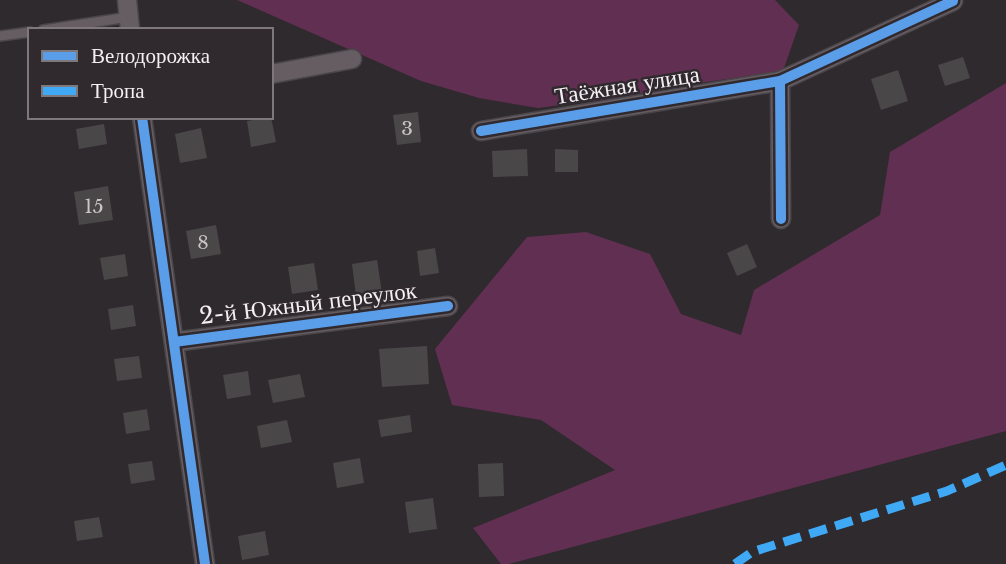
<svg xmlns="http://www.w3.org/2000/svg" width="1006" height="564" font-family="'Libre Baskerville',serif">
<style>
.green{fill:#612f51}
.building{fill:#4a4749}
.lines{fill:none;stroke-linecap:round;stroke-linejoin:round}
.lane-casing{stroke:#4a4649;stroke-width:12}
.street-casing{stroke:#4a4649;stroke-width:21}
.lane{stroke:#665d63;stroke-width:9}
.street{stroke:#665d63;stroke-width:18}
.quiet{stroke:#3fa9f5;stroke-width:9;stroke-dasharray:18 9;stroke-linecap:butt}
.cycleway-casing{stroke:#30292e;stroke-width:15}
.cycleway{stroke:#5a9eea;stroke-width:10}
.labels{text-anchor:middle;dominant-baseline:central;stroke-width:5;stroke-linejoin:round;paint-order:stroke}
.number-label{font-size:19px;fill:#cac5c8}
.street-label{font-size:23px;fill:#f4eff2;stroke:#30292e}
</style>
<rect width="100%" height="100%" fill="#2f2a2d"/>
<g class="green">
<polygon points="237,0 775,0 799,25 783,71 706,82 607,99 538,108 479,98 421,81"/>
<polygon points="1006,83 1006,431 509,564 501,564 473,528 615,470 541,420 452,405 435,349 527,237 586,232 650,254 681,314 741,335 754,290 880,215 890,152"/>
</g>
<g class="building">
<polygon points="963,57 970,78 945,86 938,65"/>
<polygon points="898,70 908,101 881,110 871,79"/>
<polygon points="418,112 421,142 397,145 393,115"/>
<polygon points="271,117 276,142 251,147 247,121"/>
<polygon points="104,124 107,144 79,149 76,129"/>
<polygon points="201,128 207,158 180,163 175,134"/>
<polygon points="527,149 528,176 493,177 492,151"/>
<polygon points="555,149 578,150 578,172 555,172"/>
<polygon points="108,186 113,220 79,225 74,192"/>
<polygon points="216,225 221,254 191,259 186,231"/>
<polygon points="747,244 757,267 737,276 727,253"/>
<polygon points="435,248 439,273 420,276 417,251"/>
<polygon points="125,254 128,276 104,280 100,258"/>
<polygon points="377,260 382,293 356,296 352,264"/>
<polygon points="314,263 318,290 292,294 288,267"/>
<polygon points="133,305 136,326 111,330 108,309"/>
<polygon points="427,346 429,384 382,387 379,349"/>
<polygon points="139,356 142,378 117,381 114,359"/>
<polygon points="248,371 251,395 227,399 223,375"/>
<polygon points="300,374 305,397 273,403 268,380"/>
<polygon points="147,409 150,430 126,434 123,413"/>
<polygon points="410,415 412,432 381,437 378,420"/>
<polygon points="287,420 292,442 261,448 257,426"/>
<polygon points="360,458 364,483 337,488 333,463"/>
<polygon points="152,461 155,480 131,484 128,464"/>
<polygon points="503,463 504,496 479,497 478,464"/>
<polygon points="433,498 437,529 409,533 405,502"/>
<polygon points="99,517 103,537 77,541 74,521"/>
<polygon points="265,531 269,555 242,560 238,536"/>
</g>
<g class="lines">
<g class="lane-casing">
<g id="lane">
<polyline points="43,30 129,17"/>
<polyline points="0,36 30,32"/>
</g>
</g>
<g class="street-casing">
<g id="street">
<polyline points="127,0 130,30"/>
<polyline points="271,74 352,59"/>
<polyline points="780,81 953,1"/>
<polyline points="142,117 205,564"/>
<polyline points="481,131 780,81 781,219"/>
<polyline points="174,342 448,306"/>
</g>
</g>
<use href="#lane" class="lane"/>
<use href="#street" class="street"/>
<polyline class="quiet" points="735,564 752,552 947,491 1006,465"/>
<g class="cycleway-casing">
<g id="cycleway">
<polyline points="780,81 953,1"/>
<polyline points="142,117 205,564"/>
<polyline points="481,131 780,81 781,219"/>
<polyline points="174,342 448,306"/>
</g>
</g>
<use href="#cycleway" class="cycleway"/>
</g>
<g class="labels">
<g class="number-label">
<text x="407" y="128">3</text>
<text x="94" y="206">15</text>
<text x="203" y="242">8</text>
</g>
<g class="street-label">
<text transform="translate(627 85) rotate(-9)">Таёжная улица</text>
<text transform="translate(308 303) rotate(-7)">2-й Южный переулок</text>
</g>
</g>
<rect x="28" y="28" width="245" height="91" fill="#30292e" stroke="#7e787c" stroke-width="2"/>
<rect x="42" y="51" width="35" height="10" fill="#5a9eea" stroke="#7e787c" stroke-width="2"/>
<text x="91" y="63" font-size="21" fill="#f4eff2">Велодорожка</text>
<rect x="42" y="86" width="35" height="10" fill="#3fa9f5" stroke="#7e787c" stroke-width="2"/>
<text x="91" y="98" font-size="21" fill="#f4eff2">Тропа</text>
</svg>
